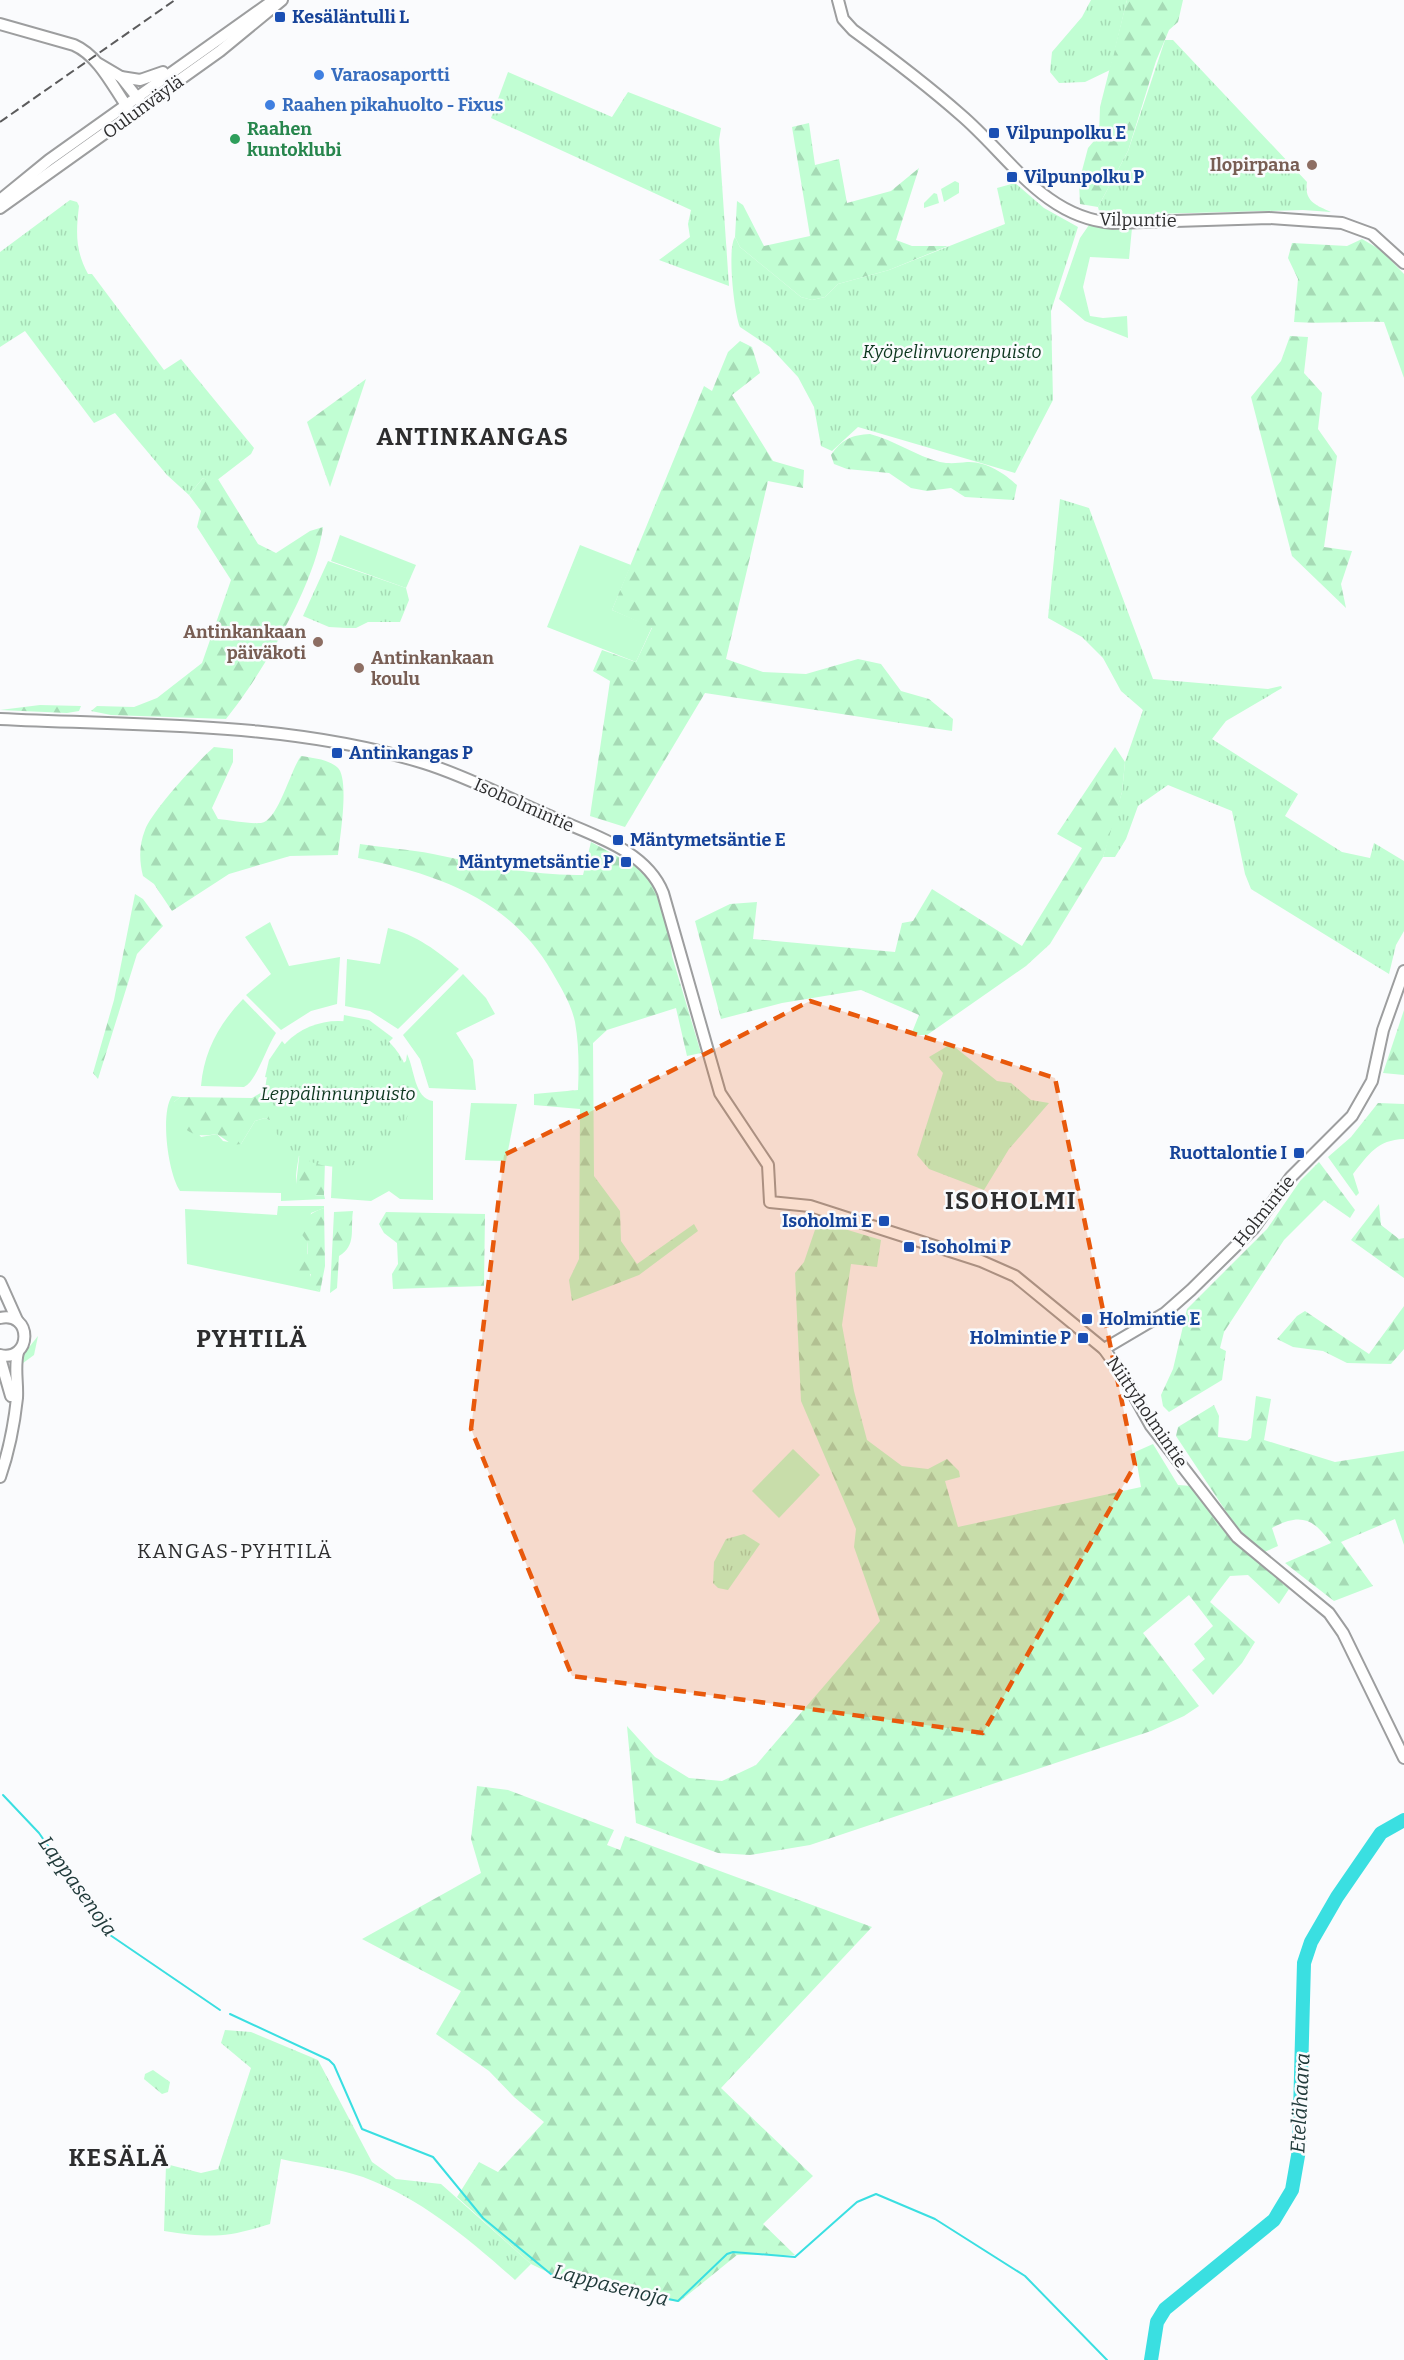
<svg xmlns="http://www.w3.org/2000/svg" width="1404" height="2360" font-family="Bitter,serif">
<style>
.green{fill:#c1fed3}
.forest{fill:url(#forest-firs)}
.park{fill:url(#park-tufts)}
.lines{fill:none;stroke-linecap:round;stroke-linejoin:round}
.stream{stroke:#3adfe1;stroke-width:2}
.river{stroke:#3adfe1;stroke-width:14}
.secondary-casing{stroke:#9d9e9f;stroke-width:14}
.secondary{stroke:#fff;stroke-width:10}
.rail{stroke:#5b5b5c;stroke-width:2;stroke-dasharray:9 4.5;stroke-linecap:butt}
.marked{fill:#e8590c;fill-opacity:0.2;stroke:#e8590c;stroke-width:4.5;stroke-dasharray:12 8;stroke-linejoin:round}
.transit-dot{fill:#1a4fb4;stroke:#fafbfd;stroke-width:2}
.shop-dot{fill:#3f7fe0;stroke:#fafbfd;stroke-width:2}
.leisure-dot{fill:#2e9e5b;stroke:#fafbfd;stroke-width:2}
.education-dot{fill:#8d6e63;stroke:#fafbfd;stroke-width:2}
.labels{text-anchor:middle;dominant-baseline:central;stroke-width:5;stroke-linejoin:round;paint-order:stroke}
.transit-label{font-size:18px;font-weight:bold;fill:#164399;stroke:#fafbfd;text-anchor:start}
.shop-label{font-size:18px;font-weight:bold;fill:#366cbe;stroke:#fafbfd;text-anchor:start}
.street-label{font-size:18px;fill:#2d2d2e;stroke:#fafbfd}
.leisure-label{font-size:18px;font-weight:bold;fill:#27864d;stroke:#fafbfd;text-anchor:start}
.education-label{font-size:18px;font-weight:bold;fill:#785e54;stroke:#fafbfd;text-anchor:end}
.park-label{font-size:18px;font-style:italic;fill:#0c361e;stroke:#fafbfd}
.neighbourhood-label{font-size:20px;letter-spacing:1.5px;fill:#2d2d2e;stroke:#fafbfd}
.water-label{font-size:20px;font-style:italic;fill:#203a3a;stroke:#fafbfd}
.district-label{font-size:24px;font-weight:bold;letter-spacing:1.5px;fill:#2d2d2e;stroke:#fafbfd}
</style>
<defs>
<pattern id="forest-firs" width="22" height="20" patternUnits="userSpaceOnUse" patternTransform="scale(1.5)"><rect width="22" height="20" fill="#c1fed3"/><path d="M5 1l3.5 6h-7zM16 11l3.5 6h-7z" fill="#a6dab5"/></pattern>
<pattern id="park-tufts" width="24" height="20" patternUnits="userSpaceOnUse" patternTransform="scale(1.5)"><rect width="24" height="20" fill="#c1fed3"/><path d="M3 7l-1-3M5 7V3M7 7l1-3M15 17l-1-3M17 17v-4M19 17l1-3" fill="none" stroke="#a6dab5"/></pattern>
</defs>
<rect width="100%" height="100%" fill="#fafbfd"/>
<g class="green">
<polygon points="955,181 959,183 959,193 944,202 941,189"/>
<polygon points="934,193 937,194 939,203 924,208 924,203"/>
<polygon points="1089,225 1132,228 1129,259 1090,257 1083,287 1090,316 1103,318 1127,316 1128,338 1085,321 1059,299 1080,238"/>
<polygon points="340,535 416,565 406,588 331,561"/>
<polygon points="580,545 631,565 612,610 652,627 636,662 547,627"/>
<polygon points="270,922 289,966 340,957 337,1004 311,1011 281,1030 246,995 271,974 245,937"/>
<path d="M388,928C417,935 437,951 459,969L398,1029L370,1011L345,1006L347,959L380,964Z"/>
<polygon points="463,974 486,998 495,1014 456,1033 473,1060 476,1090 429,1088 420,1059 403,1035"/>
<path d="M243,999L276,1033C266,1048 256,1082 244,1087L201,1086C204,1051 219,1024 243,999Z"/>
<polygon points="344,1015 369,1020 393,1038 382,1049 353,1036 343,1025"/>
<polygon points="282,1041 288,1048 269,1078 265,1077 269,1060"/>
<path d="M407,1054C415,1070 414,1098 433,1101V1200L400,1199L389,1191L371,1201L331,1198L334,1126L406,1061Z"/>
<path d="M172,1096L180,1097L174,1102L201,1137L217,1134L223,1141L241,1144L255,1121L265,1118L277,1124L300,1149C296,1177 287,1198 324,1195L325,1199L281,1201V1193L180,1191C168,1174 160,1113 172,1096Z"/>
<polygon points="471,1103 517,1104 506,1161 465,1160"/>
<path d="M278,1206H324V1208L311,1213C308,1238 302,1274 320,1292L187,1264L185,1209L277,1215Z"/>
<polygon points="38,1336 34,1355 19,1366 22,1356"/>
<polygon points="793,1449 820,1475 779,1518 752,1491"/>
</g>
<g class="forest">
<polygon points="1127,0 1183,0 1178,22 1169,30 1156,61 1128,151 1098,207 1080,204 1079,182 1088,148 1099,135 1100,107"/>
<polygon points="809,123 815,165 839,159 847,203 891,191 919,168 896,240 912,246 948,246 889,270 838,284 825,297 812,300 801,297 740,247 735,237 737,201 743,205 764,246 810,236 792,127"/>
<path d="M1362,239L1381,250L1404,274V378L1384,322C1354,321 1324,324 1294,322L1298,279L1288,258L1292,243L1347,246Z"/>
<polygon points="1290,336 1308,337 1304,373 1322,393 1318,429 1337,456 1324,547 1352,551 1341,584 1346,608 1292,556 1251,397 1281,361"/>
<polygon points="740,341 752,347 760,373 732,395 773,461 804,470 803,488 768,481 726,659 763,672 806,674 858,659 881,664 901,691 929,699 953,719 952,731 705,693 625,827 590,816 610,681 593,671 602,650 636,662 652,628 612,610 704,386 712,391 728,352"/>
<polygon points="366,379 330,487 307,422"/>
<path d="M870,434C894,440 916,456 940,462C950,464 957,463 967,462C986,461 1004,473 1017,485L1014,500L965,497L951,488L927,491L911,488L889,473L847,469L834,464L831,455C842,439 852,435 870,434Z"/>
<path d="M203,478L212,483L218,479L258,544L276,553L310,531L323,527C315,585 262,674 226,719L111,715L91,711L97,706L134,707L157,698L202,663L231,580L197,527L201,511L189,495Z"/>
<polygon points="40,705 81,706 79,711 67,713 0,710"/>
<path d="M214,747L233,749V762L212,808L218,819C231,820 247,824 261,823C278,821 290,771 301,756C313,758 327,759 337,767C350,777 340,837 338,855L290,856L229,874L172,911L154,884L143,876C139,860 139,845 145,830C152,811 198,761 214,747Z"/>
<polygon points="1115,747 1125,762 1122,792 1113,827 1103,857 1050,944 1026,966 927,1035 911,1035 919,1015 861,990 782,1003 721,1019 695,921 730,904 757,902 753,939 895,952 902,923 913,921 932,889 1022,946 1082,848 1057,834"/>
<path d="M591,842L637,867L652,884L668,923L672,956L701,1053L687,1056L676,1008L607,1030L593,1043L594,1176L620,1211L621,1241L637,1264L694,1224L698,1231L639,1275L572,1301L569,1280L579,1259L580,1109L534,1105V1094L578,1090C579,1068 579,1044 575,1022C571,1003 561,988 552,972C509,898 437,874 358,858L360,844C384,848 409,849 433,854C482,864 532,876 583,875Z"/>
<polygon points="135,894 143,899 163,926 137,954 98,1079 93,1073 114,1000"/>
<polygon points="1404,1010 1404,1075 1383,1073"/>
<path d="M271,1087L326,1125L324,1195H301L296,1185L300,1149L277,1124L265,1118L255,1121L241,1144L233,1145L217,1134C193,1138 184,1133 173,1110L174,1102L180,1097L252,1098Z"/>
<path d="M1378,1103L1404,1104V1139C1377,1140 1369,1154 1353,1174L1359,1193L1356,1196L1328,1157L1351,1137Z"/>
<polygon points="1319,1162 1355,1210 1350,1218 1324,1200 1284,1240 1224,1332 1220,1348 1226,1351 1222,1380 1169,1412 1163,1406 1161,1395 1173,1369 1187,1309 1267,1229 1300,1181"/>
<polygon points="1379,1204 1381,1225 1399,1239 1404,1238 1404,1278 1351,1240"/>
<path d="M324,1208L325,1266L320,1292L311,1283V1274L300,1276L295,1271V1259L308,1254V1243L300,1232C305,1217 310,1213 324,1208Z"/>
<path d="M353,1211C350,1230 357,1245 339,1256L337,1288L330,1293L334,1212Z"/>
<polygon points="386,1212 485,1214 484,1286 393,1289 392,1274 398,1264 397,1243 384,1233 379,1224"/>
<polygon points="818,1221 881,1240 877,1267 851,1264 842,1325 854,1391 867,1440 902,1466 928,1469 947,1459 959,1471 960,1477 945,1481 958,1527 1141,1487 1135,1452 1153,1444 1178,1485 1192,1486 1227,1532 1289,1589 1279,1604 1248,1575 1230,1576 1210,1602 1255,1642 1242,1663 1213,1695 1192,1670 1205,1659 1194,1644 1213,1626 1189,1595 1143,1633 1199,1706 1184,1716 1151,1731 810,1845 750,1855 718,1853 636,1823 627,1726 655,1757 689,1778 722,1781 756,1765 880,1621 854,1547 856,1529 801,1401 795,1273 804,1262"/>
<polygon points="1404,1306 1404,1349 1391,1364 1347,1363 1323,1351 1293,1347 1277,1339 1297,1316 1305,1311 1369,1354"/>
<path d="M1256,1396L1271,1399L1264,1440L1335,1462L1404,1451V1545L1395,1519L1341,1542L1373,1586L1334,1601L1285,1563L1331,1543C1313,1518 1300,1513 1272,1528L1278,1546L1262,1553L1235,1525L1176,1436L1178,1427L1214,1405L1219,1416L1218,1437L1247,1441L1251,1438Z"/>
<polygon points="477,1786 508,1790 614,1830 607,1845 620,1850 625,1836 872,1927 721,2088 813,2176 763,2224 795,2255 737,2255 679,2302 574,2285 531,2264 457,2197 479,2162 498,2172 544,2122 514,2097 489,2071 436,2034 461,1991 362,1939 481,1873 471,1839"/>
<polygon points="153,2070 170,2082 168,2092 162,2094 144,2079 145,2074"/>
</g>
<g class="park">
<polygon points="1091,0 1127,0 1110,70 1085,82 1059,83 1050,72 1052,52 1082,17"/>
<path d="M1165,40H1173L1307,182C1304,201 1315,205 1331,212L1303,210L1117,215L1099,211L1098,207L1128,151Z"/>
<polygon points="508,72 612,117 628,92 721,128 719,140 729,286 659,260 690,237 688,224 691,210 491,118"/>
<path d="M1015,183L1044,208L1078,227L1051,311L1053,400L1015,473L858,427L832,451L821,446L814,407L798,377L770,347L740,327C734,312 727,249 735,237L740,247L801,297L812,300L825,297L838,284L889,270L1005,224L997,188Z"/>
<path d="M70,200L77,202L79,206C76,232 75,250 88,274H92L164,370L181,359L254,448L251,454L212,484L203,478L189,495L167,475L115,413L94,423L25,331L0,347V252Z"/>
<polygon points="1060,499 1089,508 1153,679 1268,689 1281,686 1282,688 1226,721 1212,739 1298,794 1285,816 1342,852 1370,858 1374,843 1404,861 1404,931 1396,945 1389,974 1251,889 1245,874 1232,811 1168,785 1138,806 1126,839 1115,857 1103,857 1122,792 1125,762 1143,710 1121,691 1103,658 1082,637 1048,618"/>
<polygon points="328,561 406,588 409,600 400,622 368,622 356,628 347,628 329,627 303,616"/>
<circle cx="338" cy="1094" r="73"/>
<polygon points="951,1044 997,1081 1011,1083 1031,1100 1049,1103 1009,1149 984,1190 929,1169 917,1155 943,1073 929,1057"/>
<polygon points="744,1534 760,1544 728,1590 718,1588 713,1583 714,1562 726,1539"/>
<path d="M225,2030L251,2032L318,2060L372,2162L396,2179L441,2184L531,2264L515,2280C469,2239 422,2199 363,2177C337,2168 308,2165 281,2159L270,2224C225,2238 210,2238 164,2231L166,2164L201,2173L218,2169L251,2068L221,2043Z"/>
</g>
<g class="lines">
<g class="stream">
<polyline points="3,1795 39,1833 110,1935 220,2010"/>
<polyline points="230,2014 329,2060 334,2065 362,2129 433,2157 483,2218 552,2275 678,2301 727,2254 733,2252 795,2257 857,2202 876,2194 935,2219 1025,2276 1107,2360"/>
</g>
<polyline class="river" points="1151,2360 1157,2322 1165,2309 1274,2220 1292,2190 1299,2150 1304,1963 1311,1942 1337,1897 1381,1833 1404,1820"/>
<g class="secondary-casing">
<g id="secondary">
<path d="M838,0L843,19L853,30C890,57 927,85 961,115C1009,156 1044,218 1113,223L1269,218L1342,223L1372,234L1404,263"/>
<path d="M0,24L74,45C99,56 113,87 128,108"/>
<polyline points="99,64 121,77 140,101"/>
<polyline points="121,77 140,80 163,72"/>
<polyline points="0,200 49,160 271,2"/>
<polyline points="0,208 220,51 282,0"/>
<path d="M0,719C141,726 287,721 424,763C469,777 511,800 554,818C592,835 646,850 663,893L720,1093L768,1165L770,1202L810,1206L981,1261L1015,1276L1104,1349L1122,1374L1151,1426L1237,1537L1329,1613L1343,1633L1404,1758"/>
<polyline points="0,1282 17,1320"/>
<path d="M0,1318C33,1311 32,1362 0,1355"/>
<polyline points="1104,1349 1165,1313 1191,1290 1253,1229 1291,1177 1352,1116 1372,1081 1383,1030 1404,971"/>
<polyline points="0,1358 11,1396"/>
<path d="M0,1477C9,1451 14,1426 17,1398C18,1382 14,1368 18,1352"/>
</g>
</g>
<use href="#secondary" class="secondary"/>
<polyline class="rail" points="0,122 175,0"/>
</g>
<path class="marked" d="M810,1001L1055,1078L1135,1465L983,1733L572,1676L471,1429L504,1155Z"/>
<g class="transit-dot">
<rect x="274" y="11" width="12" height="12" rx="3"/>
<rect x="988" y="127" width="12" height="12" rx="3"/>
<rect x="1006" y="171" width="12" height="12" rx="3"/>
<rect x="331" y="747" width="12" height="12" rx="3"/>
<rect x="612" y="834" width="12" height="12" rx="3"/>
<rect x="620" y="856" width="12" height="12" rx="3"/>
<rect x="1293" y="1147" width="12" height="12" rx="3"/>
<rect x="878" y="1215" width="12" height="12" rx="3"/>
<rect x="903" y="1241" width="12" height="12" rx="3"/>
<rect x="1081" y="1313" width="12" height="12" rx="3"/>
<rect x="1077" y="1332" width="12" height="12" rx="3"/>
</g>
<g class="shop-dot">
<circle cx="319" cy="75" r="6"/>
<circle cx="270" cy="105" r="6"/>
</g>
<circle class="leisure-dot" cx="235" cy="139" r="6"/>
<g class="education-dot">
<circle cx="1312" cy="165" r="6"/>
<circle cx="318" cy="642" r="6"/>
<circle cx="359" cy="668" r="6"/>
</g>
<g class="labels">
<g class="transit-label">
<text x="292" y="17">Kesäläntulli L</text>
<text x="1006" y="133">Vilpunpolku E</text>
<text x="1024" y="177">Vilpunpolku P</text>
<text x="349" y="753">Antinkangas P</text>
<text x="630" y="840">Mäntymetsäntie E</text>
<text x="614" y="862" text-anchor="end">Mäntymetsäntie P</text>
<text x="1287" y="1153" text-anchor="end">Ruottalontie I</text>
<text x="872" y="1221" text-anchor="end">Isoholmi E</text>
<text x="921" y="1247">Isoholmi P</text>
<text x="1099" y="1319">Holmintie E</text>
<text x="1071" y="1338" text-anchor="end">Holmintie P</text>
</g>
<g class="shop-label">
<text x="331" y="75">Varaosaportti</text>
<text x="282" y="105">Raahen pikahuolto - Fixus</text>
</g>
<g class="street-label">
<text transform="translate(143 107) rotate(-36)">Oulunväylä</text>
<text transform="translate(1138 220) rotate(1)">Vilpuntie</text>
<text transform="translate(524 805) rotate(24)">Isoholmintie</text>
<text transform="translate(1264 1211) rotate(-51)">Holmintie</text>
<text transform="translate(1147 1412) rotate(56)">Niittyholmintie</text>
</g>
<g class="leisure-label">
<text x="247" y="129">Raahen<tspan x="247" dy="21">kuntoklubi</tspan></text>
</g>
<g class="education-label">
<text x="1300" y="165">Ilopirpana</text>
<text x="306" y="632">Antinkankaan<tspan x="306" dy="21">päiväkoti</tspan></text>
<text x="371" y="658" text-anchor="start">Antinkankaan<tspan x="371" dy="21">koulu</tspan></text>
</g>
<g class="park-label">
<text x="952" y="352">Kyöpelinvuorenpuisto</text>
<text x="338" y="1094">Leppälinnunpuisto</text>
</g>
<g class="neighbourhood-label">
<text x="235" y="1551">KANGAS-PYHTILÄ</text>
</g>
<g class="water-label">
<text transform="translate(78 1886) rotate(54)">Lappasenoja</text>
<text transform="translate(1300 2103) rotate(-87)">Etelähaara</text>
<text transform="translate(611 2285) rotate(14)">Lappasenoja</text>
</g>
<g class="district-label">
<text x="473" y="437">ANTINKANGAS</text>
<text x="1011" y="1201">ISOHOLMI</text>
<text x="252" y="1339">PYHTILÄ</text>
<text x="119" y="2158">KESÄLÄ</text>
</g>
</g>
</svg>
